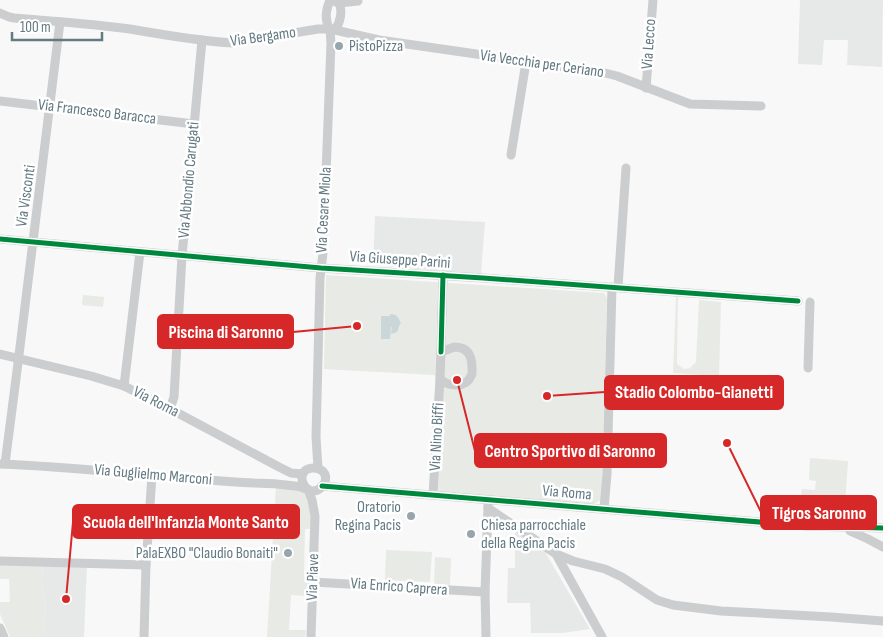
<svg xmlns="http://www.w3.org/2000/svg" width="883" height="637" font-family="'Sofia Sans Condensed',sans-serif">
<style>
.built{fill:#e7e9e9}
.green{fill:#e8eae5}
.water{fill:#cad6d7}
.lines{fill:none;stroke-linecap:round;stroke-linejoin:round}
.minor{stroke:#cbcdce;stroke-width:9}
.cycleway-casing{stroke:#fff;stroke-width:8}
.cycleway{stroke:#00873e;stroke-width:5}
.poi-dot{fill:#97a6ac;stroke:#fff;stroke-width:2}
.labels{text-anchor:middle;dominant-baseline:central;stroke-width:5;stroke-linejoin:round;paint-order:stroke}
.street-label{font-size:16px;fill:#637a83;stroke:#fff}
.poi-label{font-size:16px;fill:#637a83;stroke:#fff;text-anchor:start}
.leader{fill:none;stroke:#d62828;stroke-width:2}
.callout-dot{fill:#d62828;stroke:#fff;stroke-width:2}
.callout{fill:#d62828;stroke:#d62828;stroke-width:2}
.callout-label{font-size:18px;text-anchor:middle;font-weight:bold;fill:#fff}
</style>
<rect width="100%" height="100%" fill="#f8f8f8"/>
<g class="built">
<polygon points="800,0 883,0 882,67 847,65 848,40 824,40 822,65 798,64"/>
<polygon points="375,216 485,222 481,274 373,265"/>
<polygon points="515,531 544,550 590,629 563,633 531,633 530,603 507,603 508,568 515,568"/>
<polygon points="43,566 87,567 84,637 44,637 46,602 42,582"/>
</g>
<g class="green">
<polygon points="326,275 604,293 607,298 602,499 594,504 438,492 443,387 434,375 324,369"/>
<polygon points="83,295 104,297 103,307 82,305"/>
<polygon points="676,297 678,297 677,364 684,369 690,368 696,362 699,300 721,302 719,376 673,373"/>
<polygon points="810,458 848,461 844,519 795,516 796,496 801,496 802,489 815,490 816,481 809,480"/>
<path d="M276,487C290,487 308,488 311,505C313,512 311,522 310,529H305L304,577L308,578V596L291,595L289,630H306L305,637H267Z"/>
<polygon points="386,550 432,552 430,582 385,580"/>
<polygon points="435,557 451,558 450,585 434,584"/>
<polygon points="0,565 43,566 42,582 46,602 44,637 10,637 0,614 0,602 10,602 9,579 0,579"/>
</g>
<path class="water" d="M390,314C397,314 399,318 401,324H400L397,332L391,334L392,327H391L390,339H381V316H390Z"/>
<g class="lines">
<g class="minor">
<path d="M330,0C326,10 324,19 330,30H335C340,23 343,11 339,3"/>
<polyline points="336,2 339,3 358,1"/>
<path d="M0,13L9,17L14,18C53,21 92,24 130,29C164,35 198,41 233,43L318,29H329"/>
<polyline points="335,30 379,40 601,72 617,76 690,104 761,106"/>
<polyline points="646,88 653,0"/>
<polyline points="0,101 194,124"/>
<polyline points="511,155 526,62"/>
<polyline points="0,239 321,268 483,278 798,301"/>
<polyline points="618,287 626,168"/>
<path d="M454,347C467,347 472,355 472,368C472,371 473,373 471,376C466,388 449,387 440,379L441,352Z"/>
<polyline points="441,352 443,275"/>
<polyline points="0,354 91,376 124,386 174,411 279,467 291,473 303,474"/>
<polyline points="808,368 810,302"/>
<polyline points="124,386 140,252"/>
<polyline points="170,409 174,397 182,256 202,40"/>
<path d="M0,464C85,467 169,479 254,483C267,483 281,484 295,486C301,486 308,491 313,491C318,491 323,487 325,482C331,461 289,464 306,488"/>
<polyline points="5,464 18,363 60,22"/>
<polyline points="318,468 316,437 320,278 323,253 331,43 330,30"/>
<polyline points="322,486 808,526 883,528"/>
<polyline points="308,489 312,500 315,516 311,637"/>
<polyline points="433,495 440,379"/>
<polyline points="488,500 488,508 556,554 573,561 605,569 622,577 657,600 673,605 721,611 831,617 883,621"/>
<polyline points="604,509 607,474 612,287"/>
<polyline points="850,531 868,539 883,547"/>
<polyline points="556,554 602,637"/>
<polyline points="0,561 146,565"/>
<polyline points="313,582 485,592"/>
<polyline points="0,628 4,637"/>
<polyline points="144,637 146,565 152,475"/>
<polyline points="486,637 485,592 488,508"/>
</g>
<g class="cycleway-casing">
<g id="cycleway">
<polyline points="0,239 321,268 483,278 798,301"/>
<polyline points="441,352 443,275"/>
<polyline points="322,486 808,526 883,528"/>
</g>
</g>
<use href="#cycleway" class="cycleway"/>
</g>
<g class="poi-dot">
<circle cx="339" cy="46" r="5"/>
<circle cx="411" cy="516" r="5"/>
<circle cx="471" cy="534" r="5"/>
<circle cx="288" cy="553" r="5"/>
</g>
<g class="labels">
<g class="street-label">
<text transform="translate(263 37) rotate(-8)">Via Bergamo</text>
<text transform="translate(649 44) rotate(-86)">Via Lecco</text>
<text transform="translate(542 64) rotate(8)">Via Vecchia per Ceriano</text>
<text transform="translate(97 112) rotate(7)">Via Francesco Baracca</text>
<text transform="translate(189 180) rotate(-85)">Via Abbondio Carugati</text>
<text transform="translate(26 196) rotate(-82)">Via Visconti</text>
<text transform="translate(324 210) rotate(-87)">Via Cesare Miola</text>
<text transform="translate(400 260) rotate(4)">Via Giuseppe Parini</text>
<text transform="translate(156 402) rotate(27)">Via Roma</text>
<text transform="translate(437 437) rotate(-87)">Via Nino Biffi</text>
<text transform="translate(153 475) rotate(5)">Via Guglielmo Marconi</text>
<text transform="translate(567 493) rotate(5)">Via Roma</text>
<text transform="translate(313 577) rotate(-88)">Via Piave</text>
<text transform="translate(399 587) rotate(4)">Via Enrico Caprera</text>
</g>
<g class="poi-label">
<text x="349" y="46">PistoPizza</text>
<text x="401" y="507" text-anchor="end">Oratorio<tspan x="401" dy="18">Regina Pacis</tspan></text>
<text x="481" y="525">Chiesa parrocchiale<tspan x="481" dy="18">della Regina Pacis</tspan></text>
<text x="278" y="553" text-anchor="end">PalaEXBO "Claudio Bonaiti"</text>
</g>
</g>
<path class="leader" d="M357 326L293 332M547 396L605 392M457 380L475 451M727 443L761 512M66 599L73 522"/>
<g class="callout-dot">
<circle cx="357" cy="326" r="5"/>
<circle cx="547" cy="396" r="5"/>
<circle cx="457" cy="380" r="5"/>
<circle cx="727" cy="443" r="5"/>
<circle cx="66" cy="599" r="5"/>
</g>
<g class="callout">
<rect x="158" y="315" width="135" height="33" rx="5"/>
<rect x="605" y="376" width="178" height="33" rx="5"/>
<rect x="475" y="434" width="191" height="33" rx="5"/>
<rect x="761" y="496" width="115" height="33" rx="5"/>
<rect x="73" y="505" width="226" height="33" rx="5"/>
</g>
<g class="callout-label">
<text x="226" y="338">Piscina di Saronno</text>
<text x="694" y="398">Stadio Colombo-Gianetti</text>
<text x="570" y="457">Centro Sportivo di Saronno</text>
<text x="819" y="519">Tigros Saronno</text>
<text x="186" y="528">Scuola dell'Infanzia Monte Santo</text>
</g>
<path d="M12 32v8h90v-8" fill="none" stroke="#637a83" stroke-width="2.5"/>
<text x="20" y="32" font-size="15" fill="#637a83" stroke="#ffffff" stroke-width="4" paint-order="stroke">100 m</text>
</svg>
